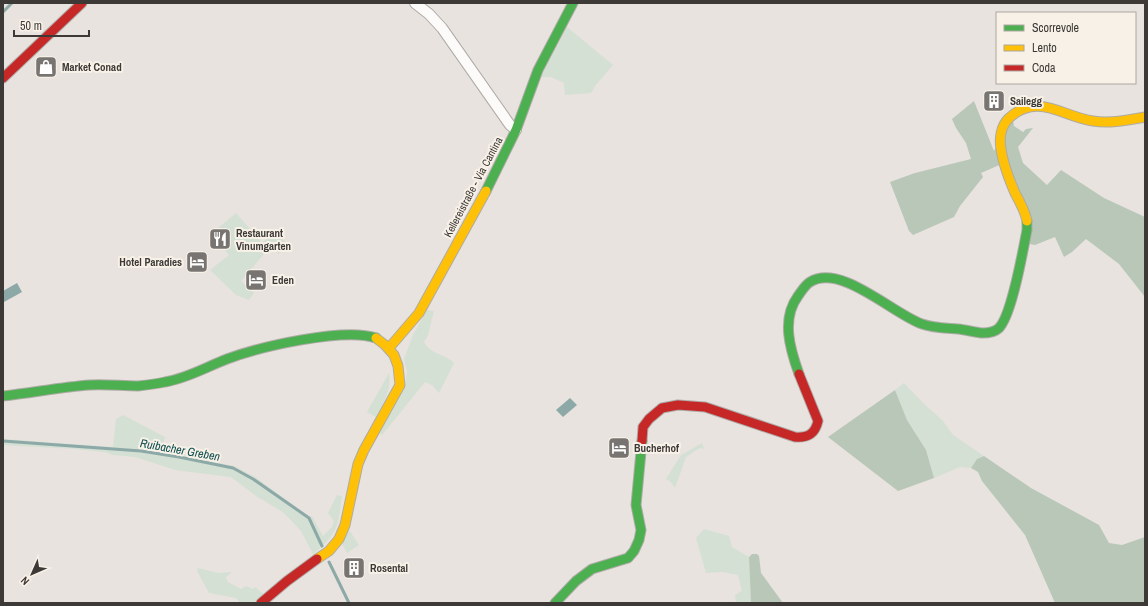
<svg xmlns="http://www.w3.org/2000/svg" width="1148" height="606" font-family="'Archivo Narrow',sans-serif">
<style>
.green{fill:#d4e0d3}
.forest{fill:#b8c7b8}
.water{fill:#8ca9a7}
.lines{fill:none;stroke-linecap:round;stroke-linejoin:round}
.stream{stroke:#8ca9a7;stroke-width:3}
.street-casing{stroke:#aeaba7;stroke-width:12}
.fast-casing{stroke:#aeaba7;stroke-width:11}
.slow-casing{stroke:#aeaba7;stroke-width:11}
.jam-casing{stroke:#aeaba7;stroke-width:11}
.street{stroke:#fcfbfa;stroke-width:10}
.fast{stroke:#4caf50;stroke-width:9}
.slow{stroke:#ffc107;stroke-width:9}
.jam{stroke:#c62828;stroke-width:9}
.labels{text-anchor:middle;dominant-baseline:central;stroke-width:4;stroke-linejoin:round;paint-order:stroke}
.poi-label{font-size:11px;font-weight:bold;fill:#3c3936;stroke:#f8f1e8;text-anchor:start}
.street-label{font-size:11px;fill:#3c3936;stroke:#f8f1e8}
.water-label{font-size:12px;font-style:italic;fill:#0c4e4f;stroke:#f8f1e8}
</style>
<rect width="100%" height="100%" fill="#e8e3de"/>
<g class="green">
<polygon points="567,27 613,65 595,86 591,93 565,95 564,83 551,77 541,77"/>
<polygon points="236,213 262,243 274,232 287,243 279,254 270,247 241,281 254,293 249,300 236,295 210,270 229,255 223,248 230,243 217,229"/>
<path d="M427,310L434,311L428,335L424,342C431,355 444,353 454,363L439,393L432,385L425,382L382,435L380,433L405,388L407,372L404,359L413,335Z"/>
<path d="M389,373C392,390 383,403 376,417L367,412Z"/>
<polygon points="904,383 924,404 942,420 953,435 984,456 977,459 971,468 960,467 934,478 926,450 907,420 895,390"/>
<path d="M123,415L165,437L161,452L234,466L255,477L310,517L312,516L323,536L332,527L334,521L328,513L337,495L342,496C338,526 338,534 313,554L301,531L284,513L256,496L231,477L175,470L135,457L113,455L105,452L76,449L3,445V439L113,447L116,419Z"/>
<polygon points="702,443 704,449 700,448 686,457 675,488 670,481 666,479 681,455"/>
<polygon points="704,529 729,536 732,547 749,557 751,603 736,603 735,595 742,591 738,575 723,572 706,573 696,538"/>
<polygon points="349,530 359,545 347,553 342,544"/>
<polygon points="198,568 218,573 232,572 226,577 228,582 241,589 246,586 253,589 255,587 267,597 261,603 240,603 236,598 209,593 197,571"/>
</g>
<g class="forest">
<polygon points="974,101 994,151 1012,114 1014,126 1023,132 1026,129 1033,128 1018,147 1023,163 1047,185 1061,170 1104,198 1145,217 1145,297 1119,264 1086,239 1072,252 1064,257 1055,237 1035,245 1024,243 1027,230 1004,163 981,173 983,177 960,206 954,217 913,235 909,231 890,182 915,173 971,159 966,143 956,128 952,119"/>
<polygon points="895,390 907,420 926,450 934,478 898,491 828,437"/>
<polygon points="984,456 1031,488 1099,525 1109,543 1122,545 1145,537 1145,603 1055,603 1025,535 982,481 978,472 971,468 977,459"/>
<polygon points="752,554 757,554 759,556 761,573 783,603 751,603 749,557"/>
</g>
<g class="water">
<polygon points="17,283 22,292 4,302 3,299 3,291"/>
<polygon points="570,398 577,405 563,417 556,410"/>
</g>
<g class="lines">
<g class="stream">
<polyline points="3,12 12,3"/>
<polyline points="3,441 141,451 179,457 233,468 253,479 309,518 322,546"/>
<polyline points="329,562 349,603"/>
</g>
<g class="street-casing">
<polyline id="street" points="415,3 429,14 442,28 510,125 516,130"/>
</g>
<g class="fast-casing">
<g id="fast">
<polyline points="486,191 516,130 538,70 573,3"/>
<path d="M799,374C790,349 781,319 798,296C801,292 805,285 810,282C841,263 893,314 922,324C933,328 946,328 958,329C966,330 974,332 982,333C988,333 995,332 999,328C1012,315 1023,250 1027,230V221"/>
<path d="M3,396C32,393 61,387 90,385C106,384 122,386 138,386C147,385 156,384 165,382C188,378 206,367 227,359C259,347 344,327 376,338"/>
<polyline points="555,603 576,581 592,569 628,558 634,551 639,540 641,530 636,505 642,441"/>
</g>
</g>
<g class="slow-casing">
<g id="slow">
<path d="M1027,221C1025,211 1020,202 1015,193C1009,179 1003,164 1001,149C999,138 1001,126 1009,118C1038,92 1063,117 1093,121C1110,124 1128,120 1145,117"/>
<polyline points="389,348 419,313 486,191"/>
<polyline points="317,559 329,551 339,539 345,525 358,464 364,450 400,385 398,366 394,355 385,345 376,338"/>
</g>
</g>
<g class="jam-casing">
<g id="jam">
<polyline points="3,78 82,3"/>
<path d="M642,441L643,427L649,419L662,408L678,405L705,407L795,437C808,438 815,434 818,421L799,374"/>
<polyline points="261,603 287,581 317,559"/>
</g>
</g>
<use href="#street" class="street"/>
<use href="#fast" class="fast"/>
<use href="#slow" class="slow"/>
<use href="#jam" class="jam"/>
</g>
<defs>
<g id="shop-square" transform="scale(1.15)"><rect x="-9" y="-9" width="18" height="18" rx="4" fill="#787471" stroke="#f8f1e8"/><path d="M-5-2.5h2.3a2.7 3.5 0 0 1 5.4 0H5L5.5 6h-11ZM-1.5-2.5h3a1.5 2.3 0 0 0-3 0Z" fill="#fff"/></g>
<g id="building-square" transform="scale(1.15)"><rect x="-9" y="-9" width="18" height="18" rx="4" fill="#787471" stroke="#f8f1e8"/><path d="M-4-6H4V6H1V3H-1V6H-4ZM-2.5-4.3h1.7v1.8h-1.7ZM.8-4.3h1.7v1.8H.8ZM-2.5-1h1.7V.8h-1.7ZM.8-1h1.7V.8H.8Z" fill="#fff"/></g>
<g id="restaurant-square" transform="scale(1.15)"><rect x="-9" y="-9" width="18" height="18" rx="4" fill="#787471" stroke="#f8f1e8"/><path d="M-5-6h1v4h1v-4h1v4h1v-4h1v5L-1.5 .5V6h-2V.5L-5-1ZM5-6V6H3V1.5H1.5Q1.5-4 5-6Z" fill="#fff"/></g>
<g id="hotel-square" transform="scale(1.15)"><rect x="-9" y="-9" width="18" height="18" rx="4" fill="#787471" stroke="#f8f1e8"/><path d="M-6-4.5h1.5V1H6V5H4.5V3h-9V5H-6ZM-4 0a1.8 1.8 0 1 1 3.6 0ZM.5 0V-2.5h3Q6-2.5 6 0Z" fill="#fff"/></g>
</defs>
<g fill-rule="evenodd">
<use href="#shop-square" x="46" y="67"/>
<use href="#building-square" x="994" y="101"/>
<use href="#restaurant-square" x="220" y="239"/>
<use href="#hotel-square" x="197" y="262"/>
<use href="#hotel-square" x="256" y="280"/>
<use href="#hotel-square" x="619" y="448"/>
<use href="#building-square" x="354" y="568"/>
</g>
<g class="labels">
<g class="poi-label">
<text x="62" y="67">Market Conad</text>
<text x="1010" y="101">Sailegg</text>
<text x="236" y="233">Restaurant<tspan x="236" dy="13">Vinumgarten</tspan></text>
<text x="182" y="262" text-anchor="end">Hotel Paradies</text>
<text x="272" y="280">Eden</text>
<text x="634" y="448">Bucherhof</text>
<text x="370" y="568">Rosental</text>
</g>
<g class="street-label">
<text transform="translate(473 187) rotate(-62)">Kellereistraße - Via Cantina</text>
</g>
<g class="water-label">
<text transform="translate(180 450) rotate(10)">Ruibacher Greben</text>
</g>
</g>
<rect width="1148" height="606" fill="none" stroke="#3c3936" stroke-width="8"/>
<rect x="996" y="12" width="140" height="72" fill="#f8f1e8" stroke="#ada7a1"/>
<rect x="1004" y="25" width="20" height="6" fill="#4caf50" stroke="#ada7a1"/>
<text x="1032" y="32" font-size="12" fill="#3c3936">Scorrevole</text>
<rect x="1004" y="45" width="20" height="6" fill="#ffc107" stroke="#ada7a1"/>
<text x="1032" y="52" font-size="12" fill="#3c3936">Lento</text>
<rect x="1004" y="65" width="20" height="6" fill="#c62828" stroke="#ada7a1"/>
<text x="1032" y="72" font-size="12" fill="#3c3936">Coda</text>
<g transform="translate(32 574) rotate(225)" stroke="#f8f1e8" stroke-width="3" paint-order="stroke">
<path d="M0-3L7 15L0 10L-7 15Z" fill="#3c3936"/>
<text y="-6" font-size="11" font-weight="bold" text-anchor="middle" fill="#3c3936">N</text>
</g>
<path d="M14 30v6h75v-6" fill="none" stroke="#3c3936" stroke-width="2"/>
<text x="20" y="30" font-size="12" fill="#3c3936" stroke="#f8f1e8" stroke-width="3" paint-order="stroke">50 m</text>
</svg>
